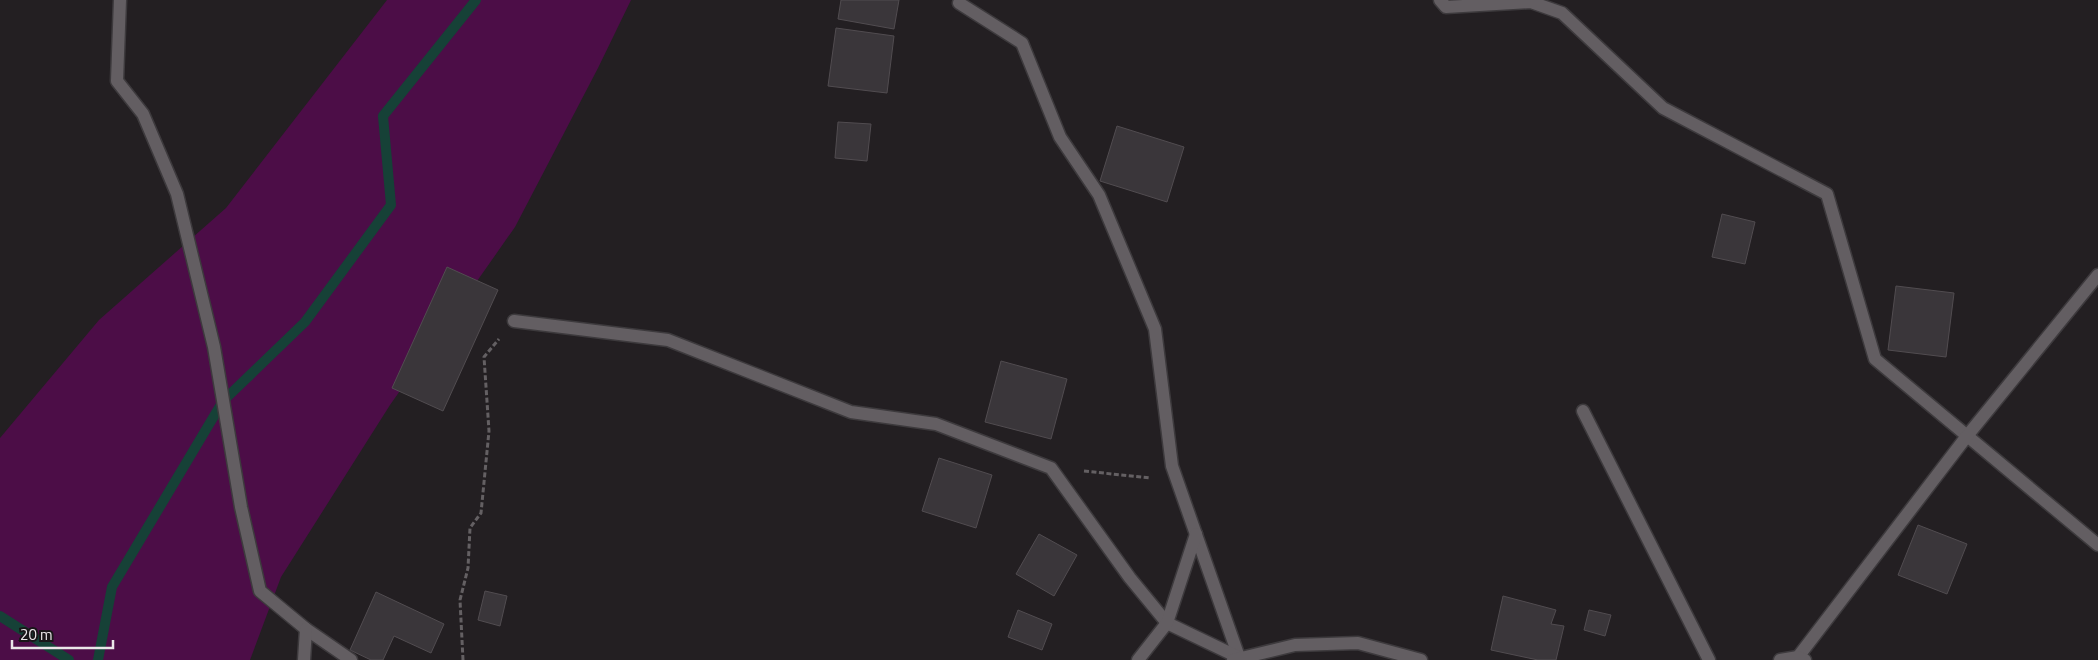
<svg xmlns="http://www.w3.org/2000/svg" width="2098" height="660" font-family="'Titillium Web',sans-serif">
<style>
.green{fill:#4c0d47}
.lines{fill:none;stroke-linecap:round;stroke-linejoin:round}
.stream{stroke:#164137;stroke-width:10}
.building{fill:#3a363a;stroke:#514c50}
.minor-casing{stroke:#3d3a3d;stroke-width:15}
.path{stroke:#646063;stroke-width:3;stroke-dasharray:5 2.5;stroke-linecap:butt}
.minor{stroke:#635e62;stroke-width:12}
</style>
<rect width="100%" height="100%" fill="#231f22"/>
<polygon class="green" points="387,0 631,0 598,68 515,227 390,405 281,577 250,660 0,660 0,438 99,320 226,208"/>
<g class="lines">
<g class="stream">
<polyline points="0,616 69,660"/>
<polyline points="98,660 112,587 223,401 305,322 391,205 383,116 476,0"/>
</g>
</g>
<g class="building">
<polygon points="841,0 899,0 894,29 838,19"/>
<polygon points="836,28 894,36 887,93 828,86"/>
<polygon points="838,122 871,124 867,161 835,158"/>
<polygon points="1117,126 1184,147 1167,202 1100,181"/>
<polygon points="1722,214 1755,222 1745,264 1712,257"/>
<polygon points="447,267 498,290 443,411 392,388"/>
<polygon points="1896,286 1954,293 1946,357 1888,350"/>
<polygon points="1001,361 1067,379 1051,439 985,422"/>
<polygon points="939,458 992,475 976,528 922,511"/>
<polygon points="1918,525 1967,544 1947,594 1898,575"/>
<polygon points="1039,534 1077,555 1054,596 1016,574"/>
<polygon points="485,591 507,596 500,626 478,620"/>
<polygon points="376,592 444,624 431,653 394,636 383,660 371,660 350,650"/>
<polygon points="1503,596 1556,610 1551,624 1564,626 1556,660 1538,660 1491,650"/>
<polygon points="1018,610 1052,624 1042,650 1008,637"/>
<polygon points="1589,610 1611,615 1605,636 1584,630"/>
</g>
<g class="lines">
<g class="minor-casing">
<g id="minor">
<polyline points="120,0 117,81 143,114 177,194 214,347 241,507 260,591 306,629 351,660"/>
<polyline points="1440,0 1446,7 1531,2 1562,13 1663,108 1827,194 1875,359 2098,545"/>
<polyline points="959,3 1022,43 1060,137 1099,195 1155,329 1172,466 1240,660"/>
<polyline points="514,321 668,340 851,412 936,424 1051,468 1130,578 1167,623 1240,658"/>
<polyline points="1583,411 1709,660"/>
<polyline points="1798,657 1967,436 2098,275"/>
<polyline points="304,660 306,629"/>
<polyline points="1138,660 1167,623 1196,534"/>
<polyline points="1233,660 1295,645 1358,643 1421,660"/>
<polyline points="1780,660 1798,657 1805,660"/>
</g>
</g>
<g class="path">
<polyline points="1084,471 1150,478"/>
<polyline points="463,660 460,600 468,568 470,528 481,513 489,431 484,357 499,339"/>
</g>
<use href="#minor" class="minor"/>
</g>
<path d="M12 640v8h101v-8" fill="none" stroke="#eae7e9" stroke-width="2.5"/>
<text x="20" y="640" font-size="15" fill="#eae7e9" stroke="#191619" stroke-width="4" paint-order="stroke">20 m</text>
</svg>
